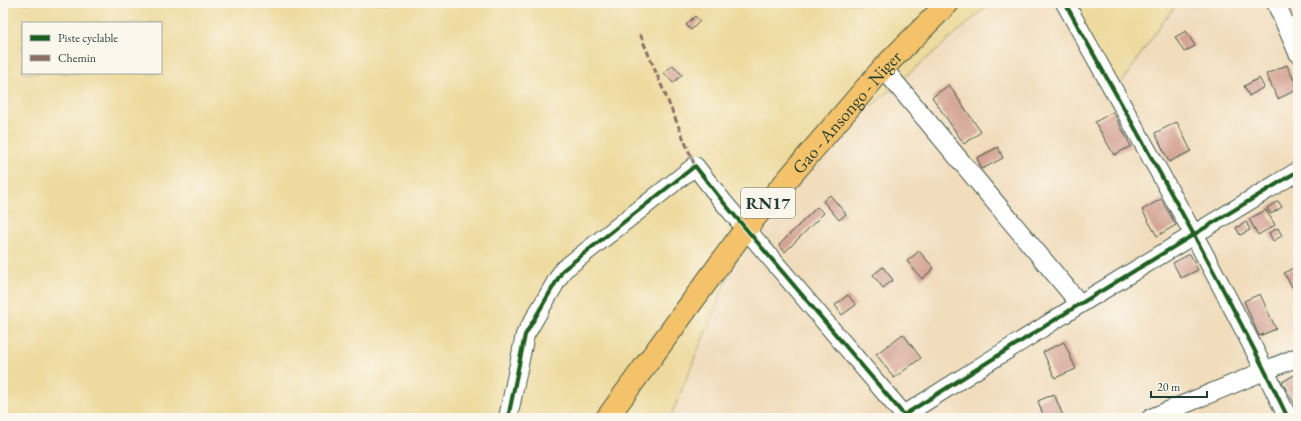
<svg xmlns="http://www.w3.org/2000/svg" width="1301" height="421" font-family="'EB Garamond',serif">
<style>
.sand{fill:#eeda9e;stroke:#868c69;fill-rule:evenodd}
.building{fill:#d3a293}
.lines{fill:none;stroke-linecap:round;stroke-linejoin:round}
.minor-casing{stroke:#3e5548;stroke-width:20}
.primary-casing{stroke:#3e5548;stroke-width:24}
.minor{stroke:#fff;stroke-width:18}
.primary{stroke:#f3c26a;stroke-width:22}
.quiet{stroke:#8d6e63;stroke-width:3;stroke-dasharray:6 3;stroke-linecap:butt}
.cycleway-casing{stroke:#fbf7ec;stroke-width:6}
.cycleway{stroke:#1b5e20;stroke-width:4}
.labels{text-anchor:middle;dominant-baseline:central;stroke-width:3;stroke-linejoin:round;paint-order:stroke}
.shield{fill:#fbf7ec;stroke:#61756b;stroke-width:1}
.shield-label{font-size:17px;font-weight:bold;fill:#1f3d34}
.street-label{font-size:18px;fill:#1f3d34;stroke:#fbf7ec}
</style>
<rect width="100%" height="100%" fill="#fbf7ec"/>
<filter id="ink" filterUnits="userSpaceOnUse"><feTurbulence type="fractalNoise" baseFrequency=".025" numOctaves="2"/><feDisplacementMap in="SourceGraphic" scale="8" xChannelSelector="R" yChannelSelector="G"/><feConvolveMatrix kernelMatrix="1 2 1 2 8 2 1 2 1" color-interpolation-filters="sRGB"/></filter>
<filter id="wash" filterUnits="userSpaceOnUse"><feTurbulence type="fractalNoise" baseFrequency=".012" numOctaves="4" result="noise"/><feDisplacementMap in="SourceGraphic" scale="16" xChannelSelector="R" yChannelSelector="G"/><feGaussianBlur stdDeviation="0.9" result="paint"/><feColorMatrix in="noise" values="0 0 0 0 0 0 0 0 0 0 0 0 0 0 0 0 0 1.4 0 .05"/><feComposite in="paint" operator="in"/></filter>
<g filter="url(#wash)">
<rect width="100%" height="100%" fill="#f1dcbb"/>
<g class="sand">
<path d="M3,3H991L759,203L670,418H3ZM23,23H161V73H23Z"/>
<polygon points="1067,3 1178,3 1162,23 1116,91"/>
</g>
<g id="blocks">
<g class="building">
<polygon points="732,3 741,3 738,7"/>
<polygon points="695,16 700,21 691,30 686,25"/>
<polygon points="1186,31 1195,46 1184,52 1175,37"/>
<polygon points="673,65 682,75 673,83 664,73"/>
<polygon points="1287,65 1298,89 1278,99 1266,74"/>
<polygon points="1259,78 1264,87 1249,96 1244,86"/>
<polygon points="949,85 981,132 964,144 932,97"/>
<polygon points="1113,112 1131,146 1114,155 1095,122"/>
<polygon points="1177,122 1191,151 1169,162 1155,133"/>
<polygon points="998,147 1003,158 982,169 977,158"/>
<polygon points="830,195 846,214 839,220 823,201"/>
<polygon points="1161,199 1176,225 1157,236 1142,210"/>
<polygon points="1278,201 1282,207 1271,214 1267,208"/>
<polygon points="817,207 824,213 785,252 779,245"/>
<polygon points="1266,210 1275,225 1258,235 1249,219"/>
<polygon points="1246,222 1250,230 1240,235 1236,228"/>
<polygon points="1278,228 1282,236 1273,241 1269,233"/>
<polygon points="919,251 934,268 922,279 907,261"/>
<polygon points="1190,254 1198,270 1181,278 1173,263"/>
<polygon points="1298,265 1298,290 1295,292 1284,273"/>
<polygon points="883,267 893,280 883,288 873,275"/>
<polygon points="1260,294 1276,329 1259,336 1244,301"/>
<polygon points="848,295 856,305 842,315 835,305"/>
<polygon points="903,334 921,358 894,378 876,354"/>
<polygon points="1064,342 1076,369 1055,378 1043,352"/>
<polygon points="1296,374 1298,378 1298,404 1295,405 1282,382"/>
<polygon points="1054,394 1064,418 1044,418 1038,401"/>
</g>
</g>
</g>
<g filter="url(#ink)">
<use href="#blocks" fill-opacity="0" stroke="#3e5548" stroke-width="1"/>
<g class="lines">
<g class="minor-casing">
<g id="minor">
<path d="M1065,3C1141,140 1220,276 1288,418"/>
<polyline points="1276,3 1298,53"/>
<polyline points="883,68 1080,304"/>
<polyline points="508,418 525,335 563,270 695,166 724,203 904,415 1080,304 1298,171"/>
<polyline points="1151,418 1298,357"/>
</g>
</g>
<g class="primary-casing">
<g id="primary">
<path id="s1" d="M607,418L746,228L883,68L948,3"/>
</g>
</g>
<use href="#minor" class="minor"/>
<use href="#primary" class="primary"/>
<polyline class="quiet" points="640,34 695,166"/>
<g class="cycleway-casing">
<g id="cycleway">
<path d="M1065,3C1141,140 1220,276 1288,418"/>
<polyline points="508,418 525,335 563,270 695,166 724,203 904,415 1080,304 1298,171"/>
</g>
</g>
<use href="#cycleway" class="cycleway"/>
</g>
</g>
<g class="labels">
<rect class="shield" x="741" y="188" width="54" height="30" rx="3"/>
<g class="shield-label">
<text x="768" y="203">RN17</text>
</g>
<g class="street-label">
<text stroke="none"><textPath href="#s1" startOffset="389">Gao - Ansongo - Niger</textPath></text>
</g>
</g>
<rect width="1301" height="421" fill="none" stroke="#fbf7ec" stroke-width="16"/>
<rect x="22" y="22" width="140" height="52" fill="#fbf7ec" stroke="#a3ada2"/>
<rect x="30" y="35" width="20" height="6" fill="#1b5e20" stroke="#a3ada2"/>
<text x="58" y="42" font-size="12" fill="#1f3d34">Piste cyclable</text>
<rect x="30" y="55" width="20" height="6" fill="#8d6e63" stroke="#a3ada2"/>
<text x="58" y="62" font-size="12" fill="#1f3d34">Chemin</text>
<path d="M1151 391v6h56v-6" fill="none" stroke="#1f3d34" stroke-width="2"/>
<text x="1157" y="391" font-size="12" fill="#1f3d34" stroke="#fbf7ec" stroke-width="3" paint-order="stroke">20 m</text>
</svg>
